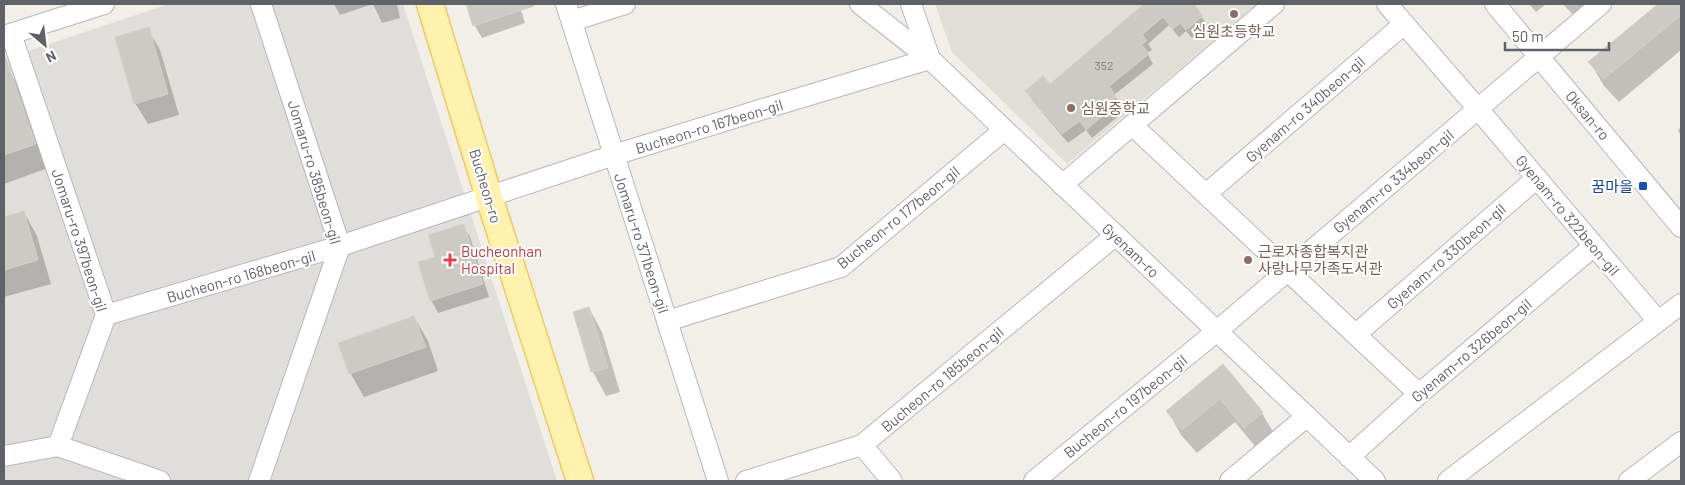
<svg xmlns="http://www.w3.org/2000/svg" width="1685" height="485" viewBox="0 0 1685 485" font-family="Barlow,'Noto Sans KR',sans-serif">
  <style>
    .industrial { fill: #e0deda }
    .education { fill: #e1ded6 }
    .shadow { fill: #0003 }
    .building { fill: #cccac5; stroke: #d6d1c6 }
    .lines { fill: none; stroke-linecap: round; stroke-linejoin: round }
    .minor-casing { stroke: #b5b8bc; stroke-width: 22 }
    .major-casing { stroke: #f2c960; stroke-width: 29 }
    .minor { stroke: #fff; stroke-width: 20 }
    .major { stroke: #fff2af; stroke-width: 26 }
    .education-dot { fill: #8d6e63; stroke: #fff; stroke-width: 2 }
    .transit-dot { fill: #1a4fb4; stroke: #fff; stroke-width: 2 }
    .health-dot { fill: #e0444e; stroke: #fff; stroke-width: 2 }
    .labels { text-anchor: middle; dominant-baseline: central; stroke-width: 4; stroke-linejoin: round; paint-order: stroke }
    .number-label { font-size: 12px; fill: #7a7d7f }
    .education-label { font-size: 15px; fill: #785e54; stroke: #fff; text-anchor: start }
    .street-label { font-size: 15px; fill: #5f6368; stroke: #fff }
    .transit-label { font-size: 15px; fill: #164399; stroke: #fff; text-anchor: end }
    .health-label { font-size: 15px; fill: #be3a42; stroke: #fff; text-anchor: start }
  </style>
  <rect width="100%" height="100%" fill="#f1efe8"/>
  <path class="industrial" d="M169,4H403L557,481H4V59Z"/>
  <path class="education" d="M935,4H1257L1067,164L952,52Z"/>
  <path class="shadow" d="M334,4H397L400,18L382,23L373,4L340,15Z
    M467,4H519L525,23L482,38L475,26Z
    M1146,4H1192L1208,26L1192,38L1186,31L1179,37L1169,25L1148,44L1152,50L1147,53L1153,64L1114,95L1121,106L1119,108L1122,113L1092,138L1086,130L1068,143L1032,100L1027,91L1050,85Z
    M1529,4H1546L1536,12Z
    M1563,4H1586L1573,15Z
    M1660,4H1681V50L1619,102L1604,86L1590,62Z
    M148,29L160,50L179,115L148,124L135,103Z
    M9,71L23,95L48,168L4,184V73Z
    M1681,127V136L1678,130Z
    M24,212L37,236L51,284L4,297V218Z
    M463,225L470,237L489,297L438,313L431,300L437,258Z
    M589,308L602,332L620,392L606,396L593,372L575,313Z
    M414,317L428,341L438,371L364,397L351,374L340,344Z
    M1222,366L1262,413L1276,437L1259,451L1235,422L1197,453L1181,435L1168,411Z"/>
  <path class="building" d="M466,4H534V6L473,26Z
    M1144,4H1194L1203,16L1186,30L1180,23L1173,29L1163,17L1142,35L1147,40L1142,45L1149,54L1109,86L1116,97L1114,99L1118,103L1086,130L1080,121L1062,134L1025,91L1043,76L1050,84Z
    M1658,4H1681V15L1604,79L1588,62Z
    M149,27L168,94L134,104L115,37Z
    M4,56H5L36,144L4,155Z
    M24,211L38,260L4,270V217Z
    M464,224L483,284L430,301L418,262L435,257L428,235Z
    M589,307L608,368L591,372L573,312Z
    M414,316L426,347L349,374L338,343Z
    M1223,364L1263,412L1244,428L1220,399L1182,430L1166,411Z"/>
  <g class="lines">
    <defs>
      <path id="minor" d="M566,4L718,481
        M860,4L930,59L1375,481
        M911,4L930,59
        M1387,4L1478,109L1658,321
        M1495,4L1681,227
        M572,21L625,4
        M11,34L106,315L58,446
        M4,36L104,4
        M1132,125L1419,394
        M1062,185L1274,4
        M1206,194L1404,24
        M106,315L340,246L614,155L773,106L930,59
        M667,321L841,267L1004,130
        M1356,334L1537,178
        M862,445L892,481
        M58,446L160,481
        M4,456L58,446
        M1349,457L1419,394L1594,246
        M259,481L340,246L261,4
        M746,481L862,445L1116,235
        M1034,481L1217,331L1601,4
        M1230,481L1307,416
        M1448,481L1681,304
        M1629,481L1681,442"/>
      <path id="major" d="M430,4L489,197L580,481"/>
    </defs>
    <use href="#minor" class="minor-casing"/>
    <use href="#major" class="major-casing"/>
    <use href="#minor" class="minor"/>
    <use href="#major" class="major"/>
  </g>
  <g class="education-dot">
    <circle cx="1234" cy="14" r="5"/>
    <circle cx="1071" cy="108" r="5"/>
    <circle cx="1248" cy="260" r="5"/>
  </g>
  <rect class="transit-dot" x="1638" y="181" width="10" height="10" rx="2.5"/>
  <path class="health-dot" d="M447.5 252.5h5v5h5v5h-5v5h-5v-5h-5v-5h5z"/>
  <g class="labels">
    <g class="number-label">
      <text x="1104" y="65">352</text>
    </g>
    <g class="education-label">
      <text x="1234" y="31" text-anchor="middle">심원초등학교</text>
      <text x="1081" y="108">심원중학교</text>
      <text x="1258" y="251">근로자종합복지관<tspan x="1258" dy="17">사랑나무가족도서관</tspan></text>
    </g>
    <g class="street-label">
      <text transform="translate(1305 109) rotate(-41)">Gyenam-ro 340beon-gil</text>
      <text transform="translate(1588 115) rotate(50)">Oksan-ro</text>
      <text transform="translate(709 126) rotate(-17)">Bucheon-ro 167beon-gil</text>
      <text transform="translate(315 172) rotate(73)">Jomaru-ro 385beon-gil</text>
      <text transform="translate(1393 181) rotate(-40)">Gyenam-ro 334beon-gil</text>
      <text transform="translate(486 186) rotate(73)">Bucheon-ro</text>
      <text transform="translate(1568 215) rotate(50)">Gyenam-ro 322beon-gil</text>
      <text transform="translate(898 217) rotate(-39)">Bucheon-ro 177beon-gil</text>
      <text transform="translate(80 240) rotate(72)">Jomaru-ro 397beon-gil</text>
      <text transform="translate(642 243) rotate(72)">Jomaru-ro 371beon-gil</text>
      <text transform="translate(1131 250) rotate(43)">Gyenam-ro</text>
      <text transform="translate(1446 256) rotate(-41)">Gyenam-ro 330beon-gil</text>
      <text transform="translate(241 276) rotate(-16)">Bucheon-ro 168beon-gil</text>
      <text transform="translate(1471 350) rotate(-40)">Gyenam-ro 326beon-gil</text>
      <text transform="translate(942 379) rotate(-40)">Bucheon-ro 185beon-gil</text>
      <text transform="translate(1125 406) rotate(-39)">Bucheon-ro 197beon-gil</text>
    </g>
    <g class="transit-label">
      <text x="1633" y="186">꿈마을</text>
    </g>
    <g class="health-label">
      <text x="461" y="251">Bucheonhan<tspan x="461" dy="17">Hospital</tspan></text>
    </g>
  </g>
  <rect width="1685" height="485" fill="none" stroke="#5f6368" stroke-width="10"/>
  <g transform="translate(45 45) rotate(152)" stroke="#ffffff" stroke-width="4" paint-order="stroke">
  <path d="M0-4L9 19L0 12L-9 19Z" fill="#5f6368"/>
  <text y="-8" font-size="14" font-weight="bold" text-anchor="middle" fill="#5f6368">N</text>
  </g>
  <path d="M1505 42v8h104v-8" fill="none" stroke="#5f6368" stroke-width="2.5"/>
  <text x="1512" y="42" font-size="15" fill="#5f6368" stroke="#ffffff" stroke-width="4" paint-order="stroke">50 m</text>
</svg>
